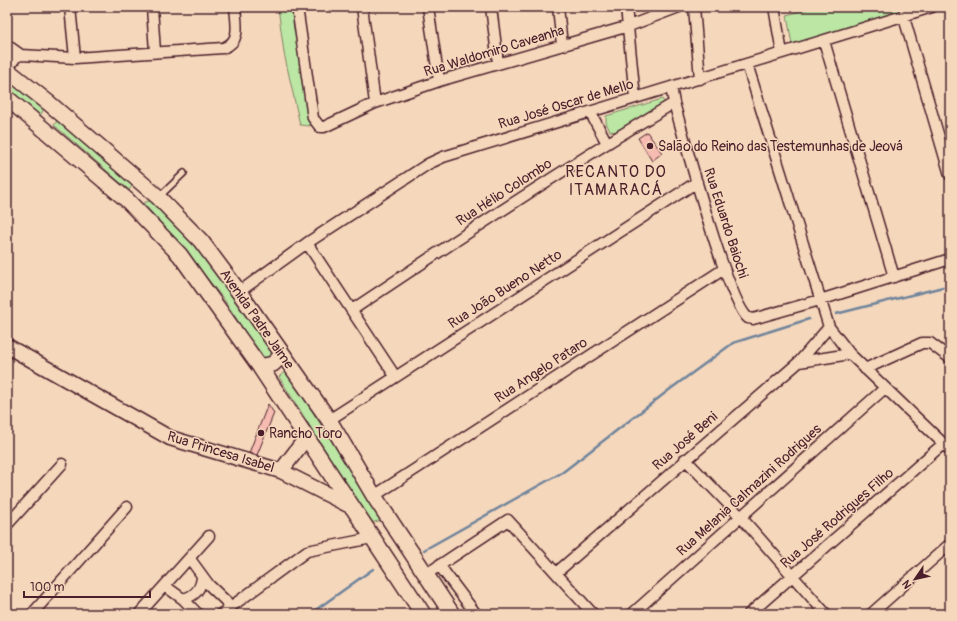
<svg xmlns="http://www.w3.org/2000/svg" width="957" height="621" viewBox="0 0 957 621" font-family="Pangolin,sans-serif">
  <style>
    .green { fill: #bbe6a3; stroke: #828267 }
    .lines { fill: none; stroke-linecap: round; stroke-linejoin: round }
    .stream { stroke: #6f849c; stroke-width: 2.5 }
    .building { fill: #f7bcb1; stroke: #4a1f2b }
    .lane-casing { stroke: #4a1f2b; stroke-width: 8 }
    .street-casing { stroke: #4a1f2b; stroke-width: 13 }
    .secondary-casing { stroke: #4a1f2b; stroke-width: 17 }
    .primary-casing { stroke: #4a1f2b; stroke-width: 18 }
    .lane { stroke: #f5d7bb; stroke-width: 5 }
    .street { stroke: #f5d7bb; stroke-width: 10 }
    .secondary { stroke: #f5d7bb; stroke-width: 14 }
    .primary { stroke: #f5d7bb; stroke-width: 15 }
    .poi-dot { fill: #4a1f2b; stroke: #f5d7bb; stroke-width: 1.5 }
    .labels { text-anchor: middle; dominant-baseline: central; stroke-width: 3; stroke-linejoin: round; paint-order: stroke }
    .street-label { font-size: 14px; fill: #4a1f2b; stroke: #f5d7bb }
    .poi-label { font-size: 14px; fill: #4a1f2b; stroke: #f5d7bb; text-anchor: start }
    .quarter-label { font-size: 16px; letter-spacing: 1px; fill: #4a1f2b; stroke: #f5d7bb }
  </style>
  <rect width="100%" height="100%" fill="#f5d7bb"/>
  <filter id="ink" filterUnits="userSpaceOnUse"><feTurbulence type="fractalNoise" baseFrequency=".025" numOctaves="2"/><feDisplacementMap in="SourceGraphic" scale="8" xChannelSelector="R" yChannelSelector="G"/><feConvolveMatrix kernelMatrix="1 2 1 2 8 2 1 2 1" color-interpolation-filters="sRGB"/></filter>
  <g filter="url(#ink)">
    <path class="green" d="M278,7H293L310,126L300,125L284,53Z
      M814,7H922L792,45L787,15Z
      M7,74L46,105L40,116L7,88Z
      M662,99L666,104L617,132L610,131L606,123V116Z
      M59,118L135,182L129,190L54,125Z
      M152,200L196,243L278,354L265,363L225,301L181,245L143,203Z
      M286,370L382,520L371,523L279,377Z"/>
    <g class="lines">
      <path class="stream" d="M836,314L943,287
        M424,550L563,472L669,390L733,343L809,319
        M310,614L373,569"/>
    </g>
    <path class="building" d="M647,132L662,153L652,161L638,138Z
      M268,404L274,413L257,455L249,453Z"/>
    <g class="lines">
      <defs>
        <path id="lane" d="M159,197L184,173"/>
        <path id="street" d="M70,7L75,58
          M152,7L155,52
          M297,7L313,118L320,127H324L375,103L439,81L629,26L679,7
          M362,7L375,103
          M428,7L439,81
          M491,7L498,63
          M558,7L562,45
          M626,7L635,98
          M694,7L700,79
          M774,7L782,53
          M903,14L950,175
          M824,41L894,277
          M7,45L21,55
          M747,64L829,327L850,354L950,450
          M7,69L16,57L21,55L75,58L223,48C242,42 236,23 235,7
          M671,87L674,103C684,137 728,303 748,318L753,319L820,300L950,259
          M590,112L607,143
          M307,243L395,376
          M239,292L307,243L428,164L443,157L932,7
          M352,310C458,239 564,168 674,103
          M799,362L850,354
          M865,369L922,343H930L950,358
          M329,420L697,182
          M685,459L740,516L826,614
          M374,496L724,269
          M7,525L62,464
          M190,559L209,585L231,606
          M439,565L476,614
          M556,573L799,362L829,327
          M425,575L508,520L593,614
          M165,586L183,599L198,614
          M183,599C195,596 201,589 202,577
          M32,614L127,507
          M139,614L209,536
          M221,614L307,551L372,538
          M632,614L885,388
          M749,614L943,444
          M871,614L950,544"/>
        <path id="secondary" d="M7,346L170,438L281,471L352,507
          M281,471L306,438"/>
        <path id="primary" d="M7,70L50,104L158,197L201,241L239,292L329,420L374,496L452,614
          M7,98L127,200L180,255L260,367L423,614
          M260,367L273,364L282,355"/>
      </defs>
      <use href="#lane" class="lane-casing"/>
      <use href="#street" class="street-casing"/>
      <use href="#secondary" class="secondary-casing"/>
      <use href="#primary" class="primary-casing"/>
      <use href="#lane" class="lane"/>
      <use href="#street" class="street"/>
      <use href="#secondary" class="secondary"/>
      <use href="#primary" class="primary"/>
    </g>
  </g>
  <g class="poi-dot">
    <circle cx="650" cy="146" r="4"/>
    <circle cx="261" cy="433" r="4"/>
  </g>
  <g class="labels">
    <g class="street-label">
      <text transform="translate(494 51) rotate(-17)">Rua Waldomiro Caveanha</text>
      <text transform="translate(566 104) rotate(-17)">Rua José Oscar de Mello</text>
      <text transform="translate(504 192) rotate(-33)">Rua Hélio Colombo</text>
      <text transform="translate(726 223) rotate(72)">Rua Eduardo Baiochi</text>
      <text transform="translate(505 289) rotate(-33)">Rua João Bueno Netto</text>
      <text transform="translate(257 319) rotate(55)">Avenida Padre Jaime</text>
      <text transform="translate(541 370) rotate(-33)">Rua Angelo Pataro</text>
      <text transform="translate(685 441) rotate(-41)">Rua José Beni</text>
      <text transform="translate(221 452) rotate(17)">Rua Princesa Isabel</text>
      <text transform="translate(749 490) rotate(-42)">Rua Melania Calmazini Rodrigues</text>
      <text transform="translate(837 518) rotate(-41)">Rua José Rodrigues Filho</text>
    </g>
    <g class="poi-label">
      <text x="658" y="146">Salão do Reino das Testemunhas de Jeová</text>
      <text x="269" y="433">Rancho Toro</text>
    </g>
    <g class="quarter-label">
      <text x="616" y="172">RECANTO DO<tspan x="616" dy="18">ITAMARACÁ</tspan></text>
    </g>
  </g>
  <rect width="957" height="621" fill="none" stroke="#f5d7bb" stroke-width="24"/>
  <rect x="12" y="12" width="933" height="597" fill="none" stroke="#4a1f2b" stroke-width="1.5" filter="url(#ink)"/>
  <g transform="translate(915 579) rotate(236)" stroke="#f5d7bb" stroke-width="3" paint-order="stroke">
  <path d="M0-3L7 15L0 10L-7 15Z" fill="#4a1f2b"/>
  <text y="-6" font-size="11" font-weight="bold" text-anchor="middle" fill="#4a1f2b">N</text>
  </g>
  <path d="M24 591v6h126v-6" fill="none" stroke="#4a1f2b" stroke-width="2"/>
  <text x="30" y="591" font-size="12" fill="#4a1f2b" stroke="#f5d7bb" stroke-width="3" paint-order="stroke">100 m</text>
</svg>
